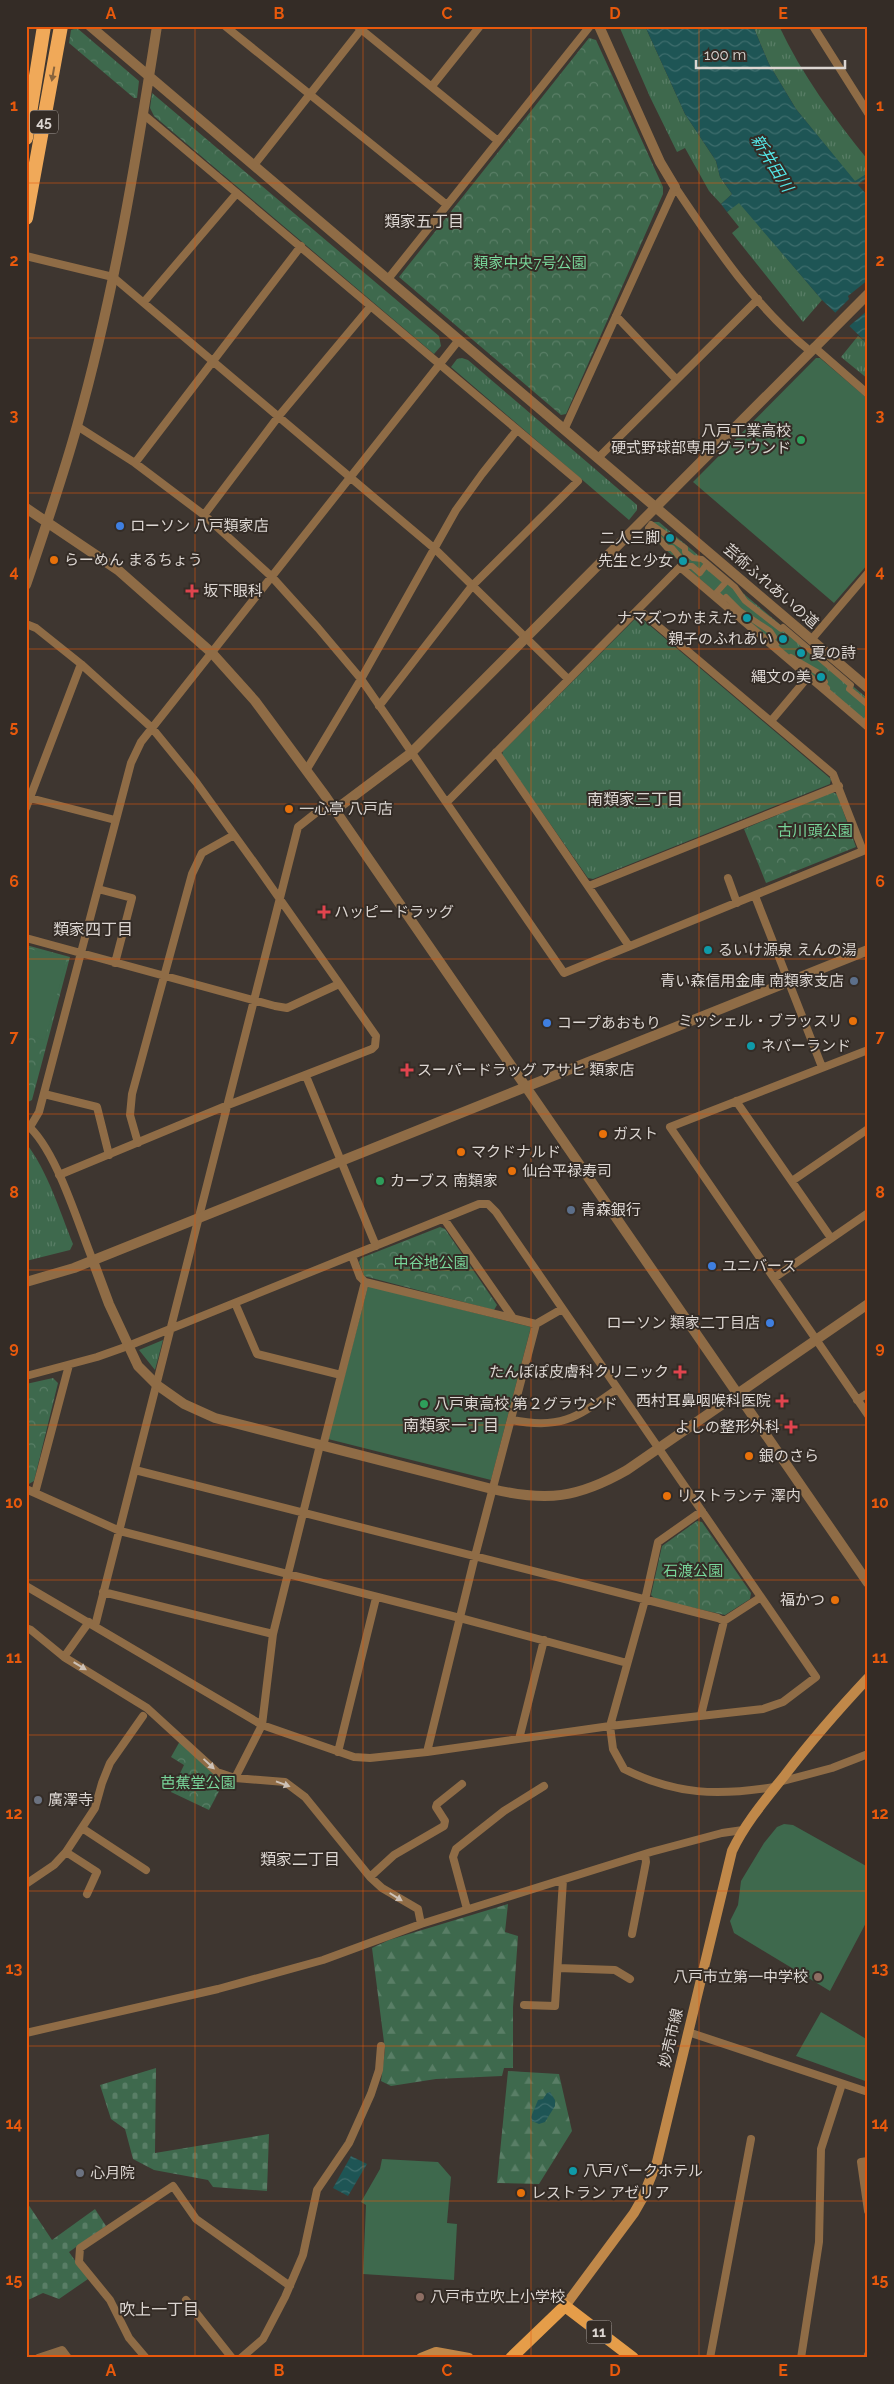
<svg xmlns="http://www.w3.org/2000/svg" width="894" height="2384" viewBox="0 0 894 2384" font-family="Raleway,'Noto Sans JP',sans-serif">
  <style>
    .grass { fill: url(#grass-tufts) }
    .forest { fill: url(#forest-firs) }
    .cemetery { fill: url(#cemetery-stones) }
    .park { fill: url(#park-crowns) }
    .garden { fill: #3e694d }
    .water { fill: url(#water-waves) }
    .pier { fill: #3e3630 }
    .lines { fill: none; stroke-linecap: round; stroke-linejoin: round }
    .pedestrian { stroke: #8f6c46; stroke-width: 6 }
    .minor { stroke: #8f6c46; stroke-width: 8 }
    .tertiary { stroke: #8f6c46; stroke-width: 10 }
    .secondary { stroke: #c08849; stroke-width: 10 }
    .primary { stroke: #e59d49; stroke-width: 12 }
    .trunk { stroke: #f0a959; stroke-width: 14 }
    .oneway { fill: #89643d }
    .oneway2 { fill: #cdc1b6 }
    .grid { fill: none; stroke: #e8590c; stroke-width: 1; stroke-opacity: 0.55 }
    .leisure-dot { fill: #2e9e5b; stroke: #342c26; stroke-width: 2 }
    .shop-dot { fill: #3f7fe0; stroke: #342c26; stroke-width: 2 }
    .culture-dot { fill: #0f9aa8; stroke: #342c26; stroke-width: 2 }
    .food-dot { fill: #e8710a; stroke: #342c26; stroke-width: 2 }
    .health-dot { fill: #e0444e; stroke: #342c26; stroke-width: 2 }
    .service-dot { fill: #5c6f8a; stroke: #342c26; stroke-width: 2 }
    .worship-dot { fill: #6b7280; stroke: #342c26; stroke-width: 2 }
    .education-dot { fill: #8d6e63; stroke: #342c26; stroke-width: 2 }
    .labels { text-anchor: middle; dominant-baseline: central; stroke-width: 4; stroke-linejoin: round; paint-order: stroke }
    .shield { fill: #342c26; stroke: #aaa39e; stroke-width: 1 }
    .shield-label { font-size: 14px; font-weight: bold; fill: #dcd6d2 }
    .park-label { font-size: 15px; fill: #78d69a; stroke: #342c26 }
    .poi-label { font-size: 15px; fill: #dcd6d2; stroke: #342c26; text-anchor: start }
    .street-label { font-size: 15px; fill: #dcd6d2; stroke: #342c26 }
    .water-label { font-size: 16px; font-style: italic; fill: #53e8e9; stroke: #342c26 }
    .neighbourhood-label { font-size: 16px; fill: #dcd6d2; stroke: #342c26 }
    .neatline { fill: none; stroke: #e8590c; stroke-width: 2 }
    .grid-label { font-size: 16px; text-anchor: middle; font-weight: bold; fill: #e8590c }
  </style>
  <defs>
    <pattern id="grass-tufts" width="24" height="20" patternUnits="userSpaceOnUse" patternTransform="scale(1.25)"><rect width="24" height="20" fill="#3e694d"/><path d="M3 7l-1-3M5 7V3M7 7l1-3M15 17l-1-3M17 17v-4M19 17l1-3" fill="none" stroke="#597e66"/></pattern>
    <pattern id="forest-firs" width="22" height="20" patternUnits="userSpaceOnUse" patternTransform="scale(1.25)"><rect width="22" height="20" fill="#3e694d"/><path d="M5 1l3.5 6h-7zM16 11l3.5 6h-7z" fill="#597e66"/></pattern>
    <pattern id="cemetery-stones" width="16" height="16" patternUnits="userSpaceOnUse" patternTransform="scale(1.25)"><rect width="16" height="16" fill="#3e694d"/><path d="M2 7V4a2 2 0 0 1 4 0v3zM10 15v-3a2 2 0 0 1 4 0v3z" fill="#597e66"/></pattern>
    <pattern id="park-crowns" width="20" height="18" patternUnits="userSpaceOnUse" patternTransform="scale(1.25)"><rect width="20" height="18" fill="#3e694d"/><path d="M2 6a3 3 0 1 1 6 0M12 15a3 3 0 1 1 6 0" fill="none" stroke="#597e66"/></pattern>
    <pattern id="water-waves" width="16" height="10" patternUnits="userSpaceOnUse" patternTransform="scale(1.25)"><rect width="16" height="10" fill="#1e5555"/><path d="M0 5q4-4 8 0t8 0" fill="none" stroke="#3e6d6d"/></pattern>
  </defs>
  <rect width="100%" height="100%" fill="#3e3630"/>
  <path class="grass" d="M619,26H645L685,114L716,161L720,177L732,194L721,204L709,191L685,148L677,152L650,97Z
    M753,26H779C802,75 834,118 868,160V173L855,182L796,109L769,64Z
    M739,202L822,300L803,322L732,233L739,227L727,212Z
    M858,336L868,344V379L841,357Z
    M462,358L468,360L637,505V510L629,520L451,367L457,359Z
    M653,522H659L868,699V723L644,531Z
    M637,617L641,618L831,779L830,784L593,879L588,878L502,755L503,751Z
    M26,1143C48,1172 59,1209 73,1244L70,1250L26,1261Z
    M163,1340L155,1370L139,1350Z"/>
  <path class="forest" d="M508,1904L505,1932L518,1936L513,2007V2068H504L502,2076L436,2079L391,2086L381,2081L385,2050L372,1948L389,1940Z
    M508,2071L559,2074L572,2131L539,2184L497,2183Z"/>
  <path class="cemetery" d="M156,2068L155,2153L269,2134L267,2191L213,2187L208,2180L154,2170L133,2159L125,2129L111,2119L100,2085Z
    M26,2201L52,2240L95,2209L106,2226L69,2252L88,2279L59,2299L43,2293L26,2301Z"/>
  <path class="park" d="M77,28L139,81L137,98H134L69,43L71,30Z
    M589,38L596,40L663,187V194L566,414L561,415L399,277Z
    M152,93L439,336L441,346L434,354L154,116L150,108Z
    M832,792L837,794L856,847L766,883L744,829Z
    M26,945L70,957L32,1100L26,1103Z
    M440,1227L445,1229L497,1305L494,1310L364,1276L359,1262L361,1258Z
    M53,1378L58,1383L34,1481L27,1485L26,1384Z
    M697,1521L702,1522L751,1593L750,1599L725,1615L655,1599L651,1595L662,1546Z
    M180,1741L226,1778L209,1810L171,1792L184,1765L171,1757Z"/>
  <path class="garden" d="M816,358H820L868,399V564L834,603L693,482Z
    M26,948L65,958L66,962L45,1039L42,1040L26,1033Z
    M368,1286L531,1327L491,1480L328,1439Z
    M784,1824L793,1825L868,1867V1919L830,1991L734,1933L730,1921L738,1905L741,1881L764,1843L777,1827Z
    M821,2012L868,2040V2082L796,2056Z
    M382,2159L438,2162L451,2177L447,2223L457,2224L454,2280L363,2274L366,2205L361,2202L380,2169Z"/>
  <path class="water" d="M645,26H753L769,64L796,109L855,181L868,173V177L858,185L868,196V344L822,300L739,203L727,212L721,204L732,194L720,177L716,161L685,114Z
    M550,2092L555,2100V2106L545,2122L539,2124L532,2121L531,2117L538,2100L543,2099L547,2093Z
    M351,2156L367,2164L348,2196L333,2188Z"/>
  <path class="pier" d="M868,280V310L847,328L833,315L849,299L848,296Z"/>
  <g class="lines">
    <path class="pedestrian" d="M776,644L771,640L774,637L770,631L740,611L726,597L724,600L716,593L726,582L706,565L700,573L692,566H687L672,548H667L658,537L655,538L648,528L651,524L685,548V552L693,558L702,559L735,587L745,601L781,629L783,627L851,685L849,689L868,705
      M791,657L817,672L825,682L823,684L827,688"/>
    <path class="minor" d="M225,26L447,205
      M357,26L498,141
      M813,26L868,113
      M432,86L480,26
      M143,114L578,481L472,586L379,706
      M254,165L363,27
      M26,256L113,277L435,549L568,679
      M388,279L590,26
      M144,302L237,193
      M616,316L676,379
      M814,347L868,394
      M77,426L135,463L204,515L272,577L318,628L361,679L564,973L868,849
      M564,430L675,187C714,245 755,307 810,351
      M598,458L758,299
      M135,463L301,246
      M204,515L278,417L370,307
      M639,610L833,774L863,851
      M26,624L36,628L81,664L152,728L196,782L258,868L376,1036L375,1046L372,1049L228,1105L59,1175
      M811,640L868,573
      M771,721L808,677
      M496,752L629,946
      M307,769L361,679L456,510L482,474L517,430
      M26,797L115,820
      M447,802L680,567L868,727
      M26,808L81,664
      M728,878L737,903
      M589,886L839,786
      M98,889L132,898L115,963
      M755,896L822,1067
      M26,938L275,1006L287,1008L339,984
      M868,1050L670,1127L868,1415
      M306,1076L376,1246
      M44,1094L97,1107L109,1155
      M736,1101L831,1238
      M26,1124C56,1148 78,1224 93,1261
      M30,1127L39,1112L131,763L141,742L458,341
      M138,1143L130,1115L132,1094L192,874L202,853L234,835
      M792,1181L868,1129
      M444,1219L513,1318
      M352,1256L360,1277L365,1282
      M774,1278L868,1213
      M235,1303L257,1354L341,1375
      M536,1324L562,1309
      M26,1376L97,1357L128,1346L479,1204H488L496,1212L816,1677L783,1702L763,1709L610,1726L427,1752L370,1758L354,1757L262,1725L26,1586
      M857,1400L868,1393
      M512,1420C562,1430 577,1417 617,1389
      M323,1446L365,1282L536,1324L475,1556L427,1752
      M135,1470L718,1618L724,1621
      M26,1489L120,1531L460,1618L627,1663
      M35,1493L69,1365
      M702,1511L658,1542L645,1600L610,1726L613,1749L624,1769C676,1795 718,1796 774,1787
      M103,1592L273,1634
      M95,1626L298,827L317,812L335,810
      M26,1628L31,1630L64,1657L147,1708L217,1772L235,1778L285,1782L305,1797L370,1877L382,1888L418,1909L421,1924
      M64,1657L89,1622
      M701,1715L724,1621L761,1597
      M519,1739L544,1640
      M338,1752L376,1598
      M235,1778L262,1725L273,1634L320,1445
      M779,1782L832,1768L868,1754
      M82,1828L146,1870
      M66,1852L97,1872L87,1894
      M370,1877L394,1855L444,1826L445,1821L436,1807L437,1804L462,1784
      M26,1884L54,1865L66,1852L95,1808L102,1783L110,1763L143,1716
      M467,1909L453,1857L456,1849L504,1811L544,1786
      M632,1934L646,1862L645,1854
      M558,1968L615,1970L630,1979
      M524,2005L555,2006L563,1880
      M688,2032L868,2092
      M26,2033L218,1989L323,1960L421,1924L651,1852L722,1833L743,1830
      M868,2161L861,2162L868,2211
      M186,2300L232,2358
      M38,2358L62,2350L68,2358
      M146,2358L129,2338L110,2300L79,2262L80,2248L173,2186L196,2219L290,2286
      M241,2358L263,2339L285,2297L303,2255L317,2190L349,2143L371,2094L379,2070L381,2046
      M710,2358L751,2139
      M801,2358L819,2242L821,2149L842,2084
      M868,2358V2355"/>
    <path class="tertiary" d="M90,26L868,688
      M599,26L660,162L675,187
      M26,508L118,570L212,653L255,701L326,797L868,1583
      M26,585C44,532 62,480 77,426C114,295 136,161 157,26
      M335,810L411,753L868,294
      M93,1261L109,1304L138,1366L157,1385L184,1404L215,1418L492,1489C547,1502 578,1498 627,1470L868,1304
      M26,1282L74,1268L868,950"/>
    <path class="secondary" d="M565,2306L634,2213L642,2199L657,2162L732,1851C746,1822 766,1799 785,1775C811,1741 839,1709 868,1678
      M421,2358L436,2352L469,2358"/>
    <path class="primary" d="M511,2358L565,2306L633,2358"/>
    <path class="trunk" d="M26,138L44,26
      M26,218L61,26"/>
  </g>
  <defs><path id="oneway-solid" d="M-6-.8H1V-3.2L6.5 0L1 3.2V.8H-6Z" transform="scale(1.25)"/></defs>
  <use class="oneway" href="#oneway-solid" transform="translate(53 74) rotate(100)"/>
  <g class="oneway2">
    <use href="#oneway-solid" transform="translate(80 1666) rotate(31)"/>
    <use href="#oneway-solid" transform="translate(209 1764) rotate(43)"/>
    <use href="#oneway-solid" transform="translate(283 1784) rotate(20)"/>
    <use href="#oneway-solid" transform="translate(396 1897) rotate(32)"/>
  </g>
  <path class="grid" d="M195,26V2358M363,26V2358M531,26V2358M699,26V2358M26,183H868M26,338H868M26,493H868M26,649H868M26,804H868M26,959H868M26,1114H868M26,1270H868M26,1425H868M26,1580H868M26,1735H868M26,1891H868M26,2046H868M26,2201H868"/>
  <g class="leisure-dot">
    <circle cx="801" cy="440" r="5"/>
    <circle cx="380" cy="1181" r="5"/>
    <circle cx="424" cy="1404" r="5"/>
  </g>
  <g class="shop-dot">
    <circle cx="120" cy="526" r="5"/>
    <circle cx="547" cy="1023" r="5"/>
    <circle cx="712" cy="1266" r="5"/>
    <circle cx="770" cy="1323" r="5"/>
  </g>
  <g class="culture-dot">
    <circle cx="670" cy="538" r="5"/>
    <circle cx="683" cy="561" r="5"/>
    <circle cx="747" cy="618" r="5"/>
    <circle cx="783" cy="639" r="5"/>
    <circle cx="801" cy="653" r="5"/>
    <circle cx="821" cy="677" r="5"/>
    <circle cx="708" cy="950" r="5"/>
    <circle cx="751" cy="1046" r="5"/>
    <circle cx="573" cy="2171" r="5"/>
  </g>
  <g class="food-dot">
    <circle cx="54" cy="560" r="5"/>
    <circle cx="289" cy="809" r="5"/>
    <circle cx="853" cy="1021" r="5"/>
    <circle cx="603" cy="1134" r="5"/>
    <circle cx="461" cy="1152" r="5"/>
    <circle cx="512" cy="1171" r="5"/>
    <circle cx="749" cy="1456" r="5"/>
    <circle cx="667" cy="1496" r="5"/>
    <circle cx="835" cy="1600" r="5"/>
    <circle cx="521" cy="2193" r="5"/>
  </g>
  <g class="health-dot">
    <path d="M189.5 583.5h5v5h5v5h-5v5h-5v-5h-5v-5h5z"/>
    <path d="M321.5 904.5h5v5h5v5h-5v5h-5v-5h-5v-5h5z"/>
    <path d="M404.5 1062.5h5v5h5v5h-5v5h-5v-5h-5v-5h5z"/>
    <path d="M677.5 1364.5h5v5h5v5h-5v5h-5v-5h-5v-5h5z"/>
    <path d="M779.5 1393.5h5v5h5v5h-5v5h-5v-5h-5v-5h5z"/>
    <path d="M788.5 1419.5h5v5h5v5h-5v5h-5v-5h-5v-5h5z"/>
  </g>
  <g class="service-dot">
    <circle cx="854" cy="981" r="5"/>
    <circle cx="571" cy="1210" r="5"/>
  </g>
  <g class="worship-dot">
    <circle cx="38" cy="1800" r="5"/>
    <circle cx="80" cy="2173" r="5"/>
  </g>
  <g class="education-dot">
    <circle cx="818" cy="1977" r="5"/>
    <circle cx="420" cy="2297" r="5"/>
  </g>
  <g class="labels">
    <g class="shield">
      <rect x="30" y="110.5" width="28" height="23" rx="4"/>
      <rect x="586.5" y="2320.5" width="25" height="23" rx="4"/>
    </g>
    <g class="shield-label">
      <text x="44" y="122">45</text>
      <text x="599" y="2332">11</text>
    </g>
    <g class="park-label">
      <text x="530" y="263">類家中央7号公園</text>
      <text x="815" y="831">古川頭公園</text>
      <text x="431" y="1263">中谷地公園</text>
      <text x="693" y="1571">石渡公園</text>
      <text x="198" y="1783">芭蕉堂公園</text>
    </g>
    <g class="poi-label">
      <text x="791" y="431" text-anchor="end">八戸工業高校<tspan x="791" dy="17">硬式野球部専用グラウンド</tspan></text>
      <text x="130" y="526">ローソン 八戸類家店</text>
      <text x="660" y="538" text-anchor="end">二人三脚</text>
      <text x="64" y="560">らーめん まるちょう</text>
      <text x="673" y="561" text-anchor="end">先生と少女</text>
      <text x="203" y="591">坂下眼科</text>
      <text x="737" y="618" text-anchor="end">ナマズつかまえた</text>
      <text x="773" y="639" text-anchor="end">親子のふれあい</text>
      <text x="811" y="653">夏の詩</text>
      <text x="811" y="677" text-anchor="end">縄文の美</text>
      <text x="299" y="809">一心亭 八戸店</text>
      <text x="334" y="912">ハッピードラッグ</text>
      <text x="718" y="950">るいけ源泉 えんの湯</text>
      <text x="844" y="981" text-anchor="end">青い森信用金庫 南類家支店</text>
      <text x="843" y="1021" text-anchor="end">ミッシェル・ブラッスリ</text>
      <text x="557" y="1023">コープあおもり</text>
      <text x="761" y="1046">ネバーランド</text>
      <text x="417" y="1070">スーパードラッグ アサヒ 類家店</text>
      <text x="613" y="1134">ガスト</text>
      <text x="471" y="1152">マクドナルド</text>
      <text x="522" y="1171">仙台平禄寿司</text>
      <text x="390" y="1181">カーブス 南類家</text>
      <text x="581" y="1210">青森銀行</text>
      <text x="722" y="1266">ユニバース</text>
      <text x="760" y="1323" text-anchor="end">ローソン 類家二丁目店</text>
      <text x="669" y="1372" text-anchor="end">たんぽぽ皮膚科クリニック</text>
      <text x="771" y="1401" text-anchor="end">西村耳鼻咽喉科医院</text>
      <text x="434" y="1404">八戸東高校 第２グラウンド</text>
      <text x="780" y="1427" text-anchor="end">よしの整形外科</text>
      <text x="759" y="1456">銀のさら</text>
      <text x="677" y="1496">リストランテ 澤内</text>
      <text x="825" y="1600" text-anchor="end">福かつ</text>
      <text x="48" y="1800">廣澤寺</text>
      <text x="808" y="1977" text-anchor="end">八戸市立第一中学校</text>
      <text x="583" y="2171">八戸パークホテル</text>
      <text x="90" y="2173">心月院</text>
      <text x="531" y="2193">レストラン アゼリア</text>
      <text x="430" y="2297">八戸市立吹上小学校</text>
    </g>
    <g class="street-label">
      <text transform="translate(771 586) rotate(41)">芸術ふれあいの道</text>
      <text transform="translate(671 2038) rotate(-77)">妙売市線</text>
    </g>
    <g class="water-label">
      <text transform="translate(772 163) rotate(58)">新井田川</text>
    </g>
    <g class="neighbourhood-label">
      <text x="424" y="221">類家五丁目</text>
      <text x="635" y="799">南類家三丁目</text>
      <text x="93" y="929">類家四丁目</text>
      <text x="451" y="1425">南類家一丁目</text>
      <text x="300" y="1859">類家二丁目</text>
      <text x="159" y="2309">吹上一丁目</text>
    </g>
  </g>
  <rect width="894" height="2384" fill="none" stroke="#342c26" stroke-width="55"/>
  <path d="M696 60v8h149v-8" fill="none" stroke="#dcd6d2" stroke-width="2.5"/>
  <text x="704" y="60" font-size="15" fill="#dcd6d2" stroke="#342c26" stroke-width="4" paint-order="stroke">100 m</text>
  <rect x="28" y="28" width="838" height="2328" class="neatline"/>
  <g class="grid-label">
    <text x="111" y="19">A</text>
    <text x="279" y="19">B</text>
    <text x="447" y="19">C</text>
    <text x="615" y="19">D</text>
    <text x="783" y="19">E</text>
    <text x="14" y="111">1</text>
    <text x="880" y="111">1</text>
    <text x="14" y="266">2</text>
    <text x="880" y="266">2</text>
    <text x="14" y="421">3</text>
    <text x="880" y="421">3</text>
    <text x="14" y="577">4</text>
    <text x="880" y="577">4</text>
    <text x="14" y="732">5</text>
    <text x="880" y="732">5</text>
    <text x="14" y="887">6</text>
    <text x="880" y="887">6</text>
    <text x="14" y="1042">7</text>
    <text x="880" y="1042">7</text>
    <text x="14" y="1198">8</text>
    <text x="880" y="1198">8</text>
    <text x="14" y="1353">9</text>
    <text x="880" y="1353">9</text>
    <text x="14" y="1508">10</text>
    <text x="880" y="1508">10</text>
    <text x="14" y="1663">11</text>
    <text x="880" y="1663">11</text>
    <text x="14" y="1819">12</text>
    <text x="880" y="1819">12</text>
    <text x="14" y="1974">13</text>
    <text x="880" y="1974">13</text>
    <text x="14" y="2129">14</text>
    <text x="880" y="2129">14</text>
    <text x="14" y="2285">15</text>
    <text x="880" y="2285">15</text>
    <text x="111" y="2376">A</text>
    <text x="279" y="2376">B</text>
    <text x="447" y="2376">C</text>
    <text x="615" y="2376">D</text>
    <text x="783" y="2376">E</text>
  </g>
</svg>
